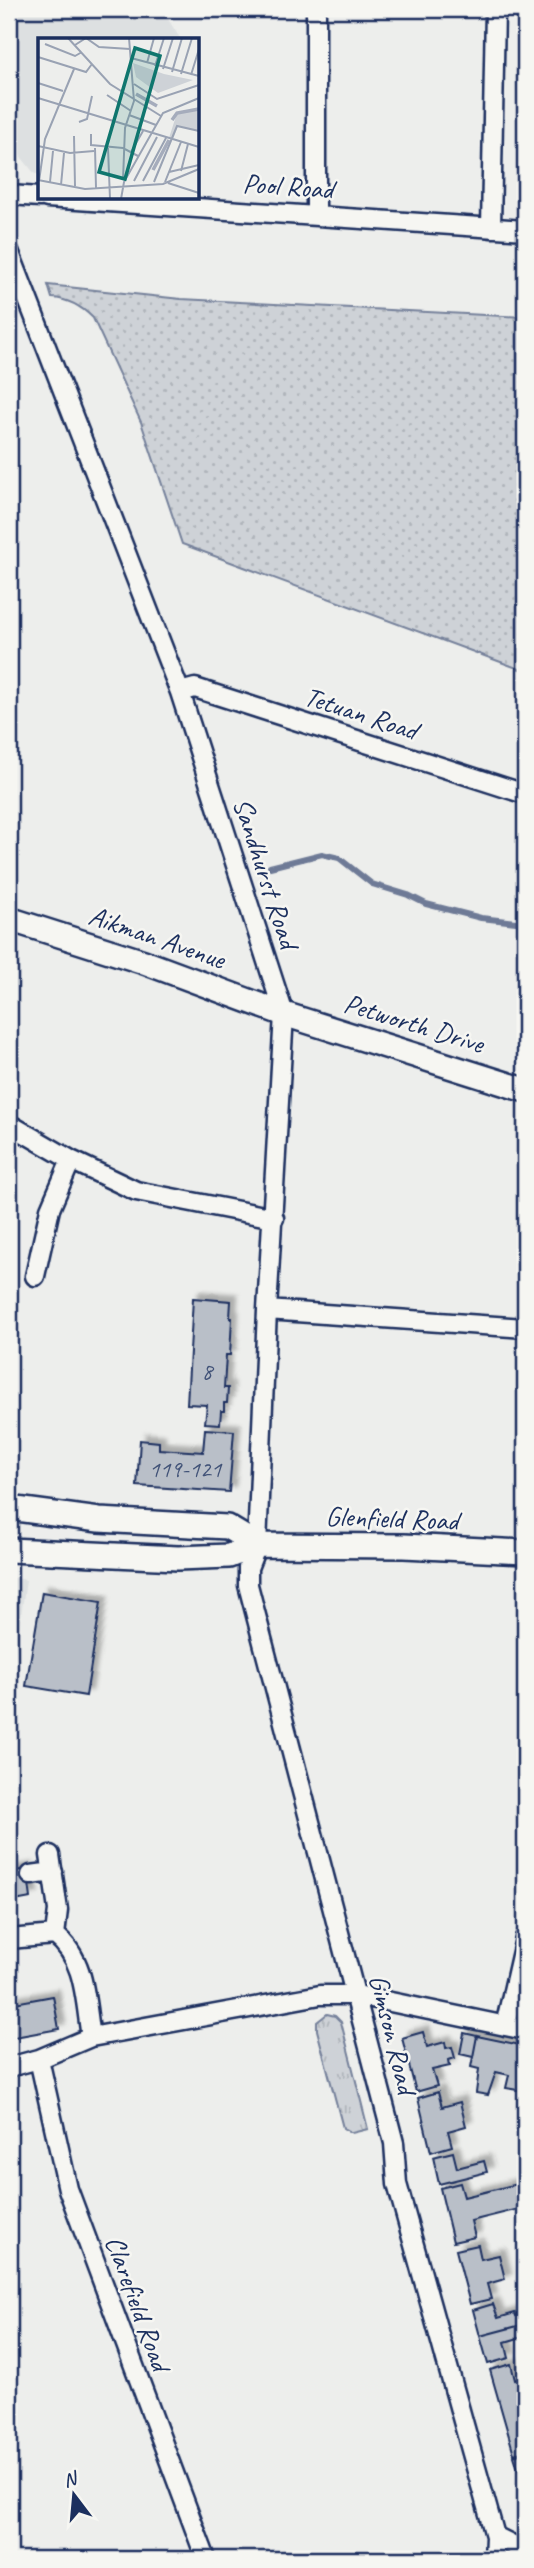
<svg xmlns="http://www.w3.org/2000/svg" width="534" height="2568" viewBox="0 0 534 2568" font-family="Caveat,sans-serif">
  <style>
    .built { fill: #dde0e1 }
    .grass { fill: url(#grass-tufts); stroke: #74809a; stroke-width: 2 }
    .garden { fill: url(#garden-dots); stroke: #74809a; stroke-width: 2 }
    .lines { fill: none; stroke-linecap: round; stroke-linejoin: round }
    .stream { stroke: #6e7a96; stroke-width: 6 }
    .building { fill: #b9bfc8; stroke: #1b2f5e; stroke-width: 2; filter: url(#shadow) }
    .minor-casing { stroke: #1b2f5e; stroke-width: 23 }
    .tertiary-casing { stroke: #1b2f5e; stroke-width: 28 }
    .minor { stroke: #f6f6f2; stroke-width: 18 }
    .tertiary { stroke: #f6f6f2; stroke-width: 23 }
    .labels { text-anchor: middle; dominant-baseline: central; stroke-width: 5; stroke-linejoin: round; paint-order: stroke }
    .number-label { font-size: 24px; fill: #425378 }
    .street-label { font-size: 28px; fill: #1b2f5e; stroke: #f6f6f2 }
    .inset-river { fill: none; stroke: #a5acbc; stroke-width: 3.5 }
    .inset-road { fill: none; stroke: #99a2b3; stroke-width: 2 }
    .view { fill: #0f766e; fill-opacity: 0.15; stroke: #0f766e; stroke-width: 3.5 }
    .inset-edge { fill: none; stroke: #1b2f5e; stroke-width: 3.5 }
  </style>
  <defs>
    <pattern id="grass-tufts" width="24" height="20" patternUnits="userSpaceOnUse" patternTransform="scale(1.75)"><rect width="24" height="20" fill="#ced2d7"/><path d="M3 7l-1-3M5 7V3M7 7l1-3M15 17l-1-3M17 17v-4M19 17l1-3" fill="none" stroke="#b0b5bb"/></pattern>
    <pattern id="garden-dots" width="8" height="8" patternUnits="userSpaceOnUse" patternTransform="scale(1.75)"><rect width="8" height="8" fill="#ced2d7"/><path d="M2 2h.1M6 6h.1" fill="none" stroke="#b0b5bb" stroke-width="1.8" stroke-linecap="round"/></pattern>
    <filter id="shadow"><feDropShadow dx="6" dy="-6" stdDeviation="2" flood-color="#0004"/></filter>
  </defs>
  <rect width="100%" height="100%" fill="#edeeec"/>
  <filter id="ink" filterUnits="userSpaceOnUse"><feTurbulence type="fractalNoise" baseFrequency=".0143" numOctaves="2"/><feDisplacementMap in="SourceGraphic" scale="14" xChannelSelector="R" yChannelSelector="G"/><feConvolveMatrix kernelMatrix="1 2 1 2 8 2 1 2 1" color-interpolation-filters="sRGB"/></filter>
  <g filter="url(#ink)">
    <path class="built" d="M9,9H166V16L181,40H40V174H35L9,142Z
      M9,1577L26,1580L9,1702Z"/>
    <path class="grass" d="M327,2014L335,2016L341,2022L368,2129L352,2133L343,2128L317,2030V2022Z"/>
    <path class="garden" d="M48,285L181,299L525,317V671L182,544L141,422L93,318C81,306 69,299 52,298Z"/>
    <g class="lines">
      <path class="stream" d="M270,867L322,854L339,858L372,884L408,895L426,904L481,918L525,923"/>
    </g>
    <path class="building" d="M522,64H525V83L522,82Z
      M522,82L525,83V101H521Z
      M521,101H525V120H521Z
      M521,120H525V138H520Z
      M193,1298L231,1301L230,1318H232L230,1355H226L224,1388H228L227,1403H224V1411H221L220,1424L205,1423L207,1405L187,1404Z
      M205,1429L234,1431L229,1492L137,1486L140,1440L159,1442V1449L203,1452Z
      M42,1592L101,1602L86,1696L26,1686Z
      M27,1869L31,1898L9,1902V1872Z
      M53,1996L59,2029L9,2038V2004Z
      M423,2032L427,2047L445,2042L446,2048L452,2047L455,2058L449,2060L450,2066L432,2070L437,2086L416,2092L402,2038Z
      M464,2033L477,2036L473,2057L460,2054Z
      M477,2036L525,2046V2081L523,2091L506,2088L509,2075L496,2072L488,2095L476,2093L479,2069L471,2067Z
      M438,2092L442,2107L460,2102L466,2126L448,2131L452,2146L431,2152L418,2098Z
      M453,2152L457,2168L484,2161L487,2172L439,2184L433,2157Z
      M460,2183L464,2197L517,2184L523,2208L471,2221L475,2237L453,2242L440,2188Z
      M478,2245L481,2259L499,2255L505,2279L487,2284L491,2299L470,2304L456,2250Z
      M493,2304L498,2318L515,2313L516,2316L522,2314L525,2324L480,2336L473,2310Z
      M525,2324V2331L521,2332L522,2337L505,2342L509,2358L488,2364L480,2336Z
      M511,2364L515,2380L525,2377V2451L514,2454L490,2370Z
      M525,2452V2489L514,2456Z"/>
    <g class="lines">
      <defs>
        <path id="minor" d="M9,195L40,197
          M47,198L525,230
          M316,214V9
          M491,228L495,9
          M9,251L180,692L284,1014L267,1310L257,1545L248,1568V1585L394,2143L397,2184L495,2536L494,2559
          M180,692L195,688L525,794
          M9,1124L71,1160L136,1191L274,1218
          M35,1276L50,1209L71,1160
          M267,1310L525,1328
          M50,1855L58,1910L55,1935
          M31,1875L53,1872
          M9,1939L55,1935C86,1959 85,2001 91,2037
          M505,2026L525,1938
          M39,2059L68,2189L206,2559
          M9,2067L39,2059L91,2037L320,1995H357L525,2030
          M495,2536L525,2551"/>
        <path id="tertiary" d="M9,919L144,962L284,1014L525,1090
          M9,1508L99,1520L227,1527L257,1545
          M9,1550L178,1558L229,1556L257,1545L404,1546L525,1552"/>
      </defs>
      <use href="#minor" class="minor-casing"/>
      <use href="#tertiary" class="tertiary-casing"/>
      <use href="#minor" class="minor"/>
      <use href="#tertiary" class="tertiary"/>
    </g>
  </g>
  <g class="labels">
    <g class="number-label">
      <text x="207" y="1371">8</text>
      <text x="185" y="1469">119-121</text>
    </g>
    <g class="street-label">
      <text transform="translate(288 186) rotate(4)">Pool Road</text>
      <text transform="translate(361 713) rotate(18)">Tetuan Road</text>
      <text transform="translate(266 873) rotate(72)">Sandhurst Road</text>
      <text transform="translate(157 937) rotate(19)">Aikman Avenue</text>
      <text transform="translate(414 1023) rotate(17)">Petworth Drive</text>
      <text transform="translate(392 1518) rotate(2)">Glenfield Road</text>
      <text transform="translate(393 2034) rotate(76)">Gimson Road</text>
      <text transform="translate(138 2303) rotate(70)">Clarefield Road</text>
    </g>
  </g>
  <g transform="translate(38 38)">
    <rect width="161" height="161" fill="#edeeec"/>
    <path d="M161,71V93L140,88L135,101L131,100L139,75Z" fill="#ced2d7"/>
    <path d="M95,25L126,36L155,42L120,55L98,39Z" fill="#ced2d7"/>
    <path class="inset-river" d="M98,56L119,68M134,82L139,75L161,71M115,132L131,102"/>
    <path class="inset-road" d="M30,0L72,46L123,78M7,6L37,18L44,14M37,7L48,0L61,9L92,11M0,19L48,34L54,26M93,20L161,38M109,25L116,0M117,28L126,0M125,31L135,0M134,34L144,0M143,36L154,0M153,37L161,11M0,45L25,53M96,46L119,61L161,47M69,57L93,73M0,60L161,109M91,77L118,87M41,84L49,81L54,58M53,96V107L85,110L100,118M36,98L37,148M0,108L32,115L56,113M57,110L58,150M70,110L72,161M93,114L105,93M143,133L150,106M131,134L161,127M0,142L47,151L125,146L161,131M85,142L87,90L96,63L91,0M1,143L7,101L36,31M96,143L119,99M105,143L128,100M12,144L15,113M116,144L139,88L161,93M127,144L143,104M130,145L161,155M23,147L26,115M83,161L86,144L125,75L161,60"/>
    <path class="view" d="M97,10L122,18L87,141L61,134Z"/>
    <rect width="161" height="161" class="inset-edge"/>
  </g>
  <rect width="534" height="2568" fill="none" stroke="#f6f6f2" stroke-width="35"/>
  <rect x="18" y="18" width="499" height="2533" fill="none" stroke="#1b2f5e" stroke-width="2.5" filter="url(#ink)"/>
  <g transform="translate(74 2495) rotate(344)" stroke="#f6f6f2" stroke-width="5" paint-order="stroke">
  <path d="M0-5L12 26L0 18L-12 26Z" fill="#1b2f5e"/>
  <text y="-10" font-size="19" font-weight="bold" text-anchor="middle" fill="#1b2f5e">N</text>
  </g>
</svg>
